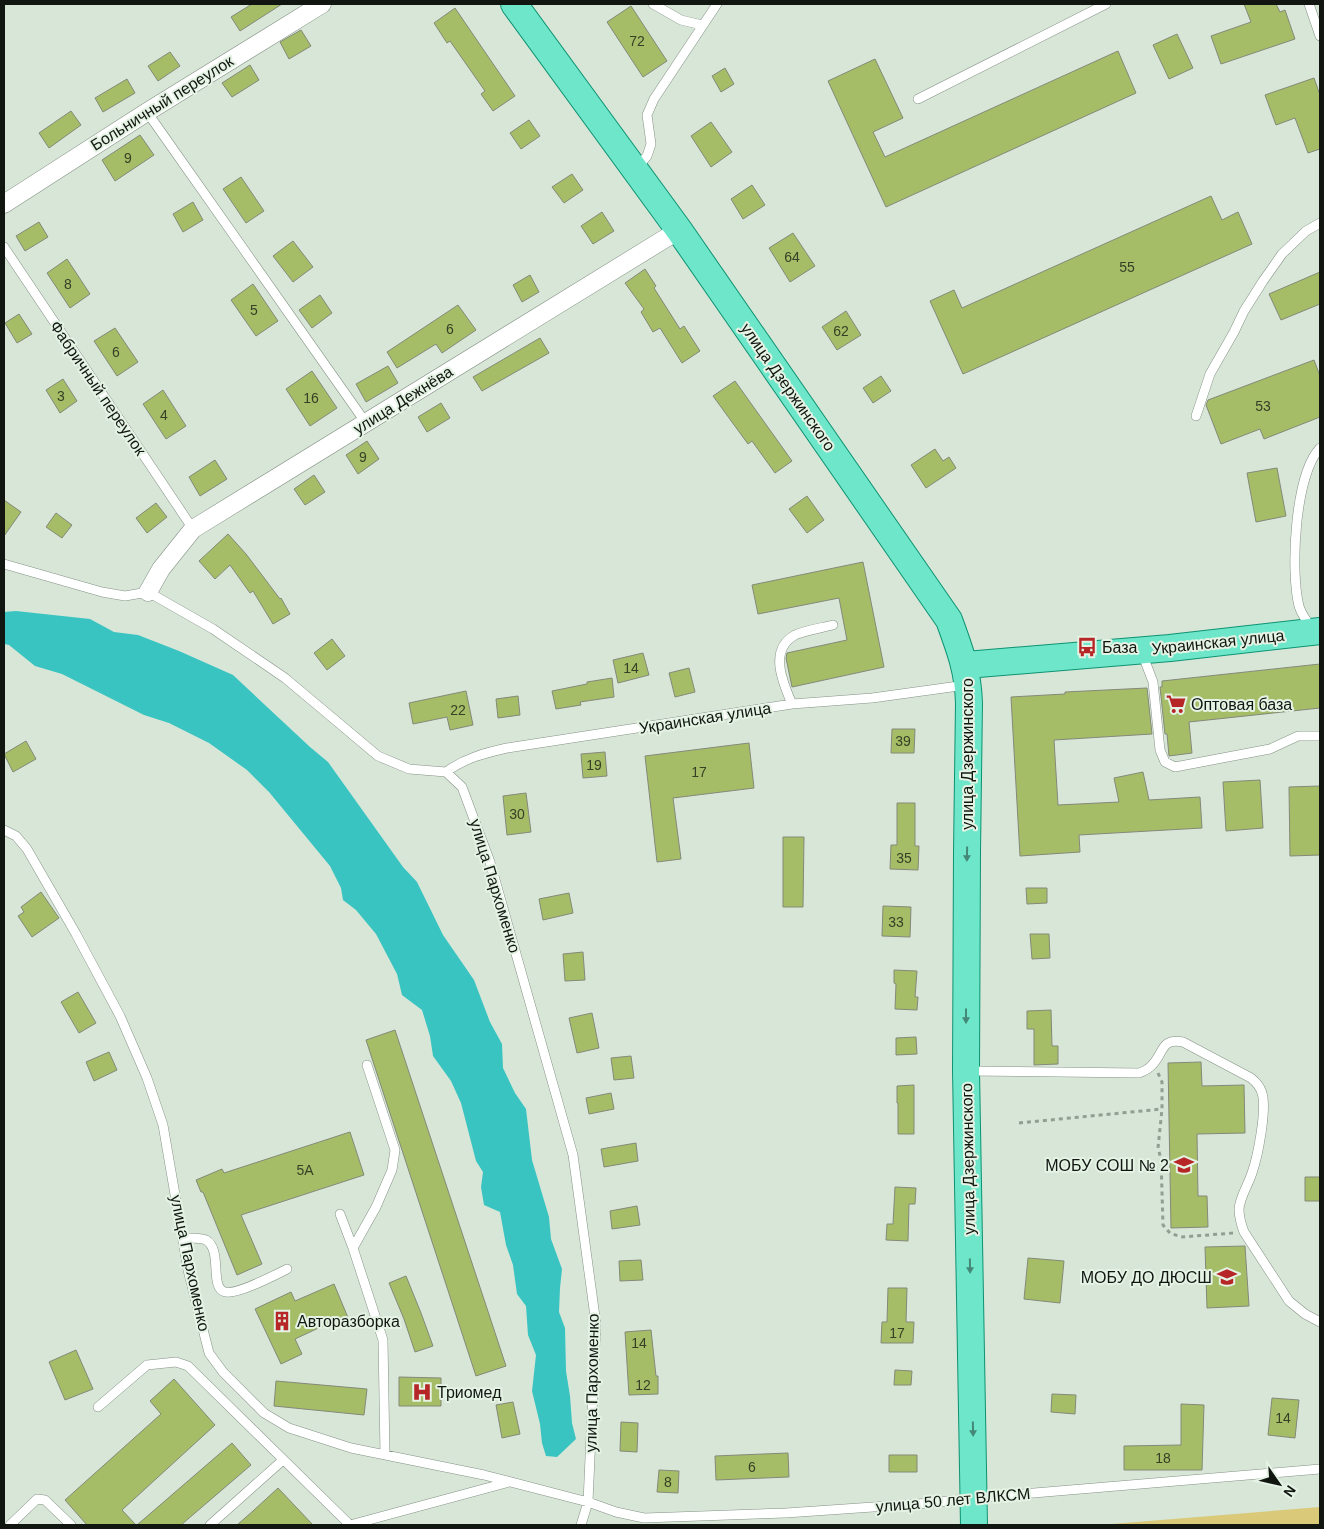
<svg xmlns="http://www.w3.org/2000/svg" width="1324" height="1529" viewBox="0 0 1324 1529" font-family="Arial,sans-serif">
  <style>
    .green { fill: #dac979 }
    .water { fill: #39c4c2 }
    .building { fill: #a6bd67; stroke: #848979 }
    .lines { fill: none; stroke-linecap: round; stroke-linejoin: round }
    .service-casing { stroke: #849285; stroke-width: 10 }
    .minor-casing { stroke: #849285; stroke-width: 19 }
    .primary-casing { stroke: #0e9372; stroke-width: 28 }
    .path { stroke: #929e92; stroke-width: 3; stroke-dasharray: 4 4; stroke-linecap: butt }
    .service { stroke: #fff; stroke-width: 9 }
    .minor { stroke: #fff; stroke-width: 18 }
    .primary { stroke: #6de6ca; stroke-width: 26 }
    .oneway { fill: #487 }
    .labels { text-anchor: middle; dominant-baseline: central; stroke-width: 4; stroke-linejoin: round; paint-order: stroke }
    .number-label { font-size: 14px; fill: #364026 }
    .street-label { font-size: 16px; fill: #111611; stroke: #e4f3e4 }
    .poi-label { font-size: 16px; fill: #111611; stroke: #e4f3e4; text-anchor: start }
  </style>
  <rect width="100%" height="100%" fill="#d7e6d7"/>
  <path class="green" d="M1320,1507V1525H1099Z"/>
  <path class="water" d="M16,611L90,619L114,632L138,635L179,651L233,675L310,747L328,762L403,867L417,882L443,935L474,980L490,1022L502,1044L503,1068L515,1093L526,1109L532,1160L549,1217L551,1239L562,1269L560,1288L559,1312L565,1328L566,1371L570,1396L572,1423L576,1439L557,1457L546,1456L542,1443L540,1424L532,1391L536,1355L528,1335L526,1306L517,1294L513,1265L506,1245L500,1212L484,1205L481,1187L483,1172L476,1161L461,1103L451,1081L433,1056L430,1036L422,1010L402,995L397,974L376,934L356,910L343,900L341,888L330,866L269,792L247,770L209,743L169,723L144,715L62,674L35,666L9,645L4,644V612Z"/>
  <path class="building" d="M252,4H282L240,31L231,17Z
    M1244,4H1276L1280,12L1285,10L1295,39L1221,64L1211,36L1251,22Z
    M631,6L667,61L643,77L607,22Z
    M455,8L515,96L493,111L481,94L485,91L450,41L447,43L434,23Z
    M301,30L311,46L289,59L280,42Z
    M1177,34L1193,68L1169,79L1153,45Z
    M1118,51L1136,93L886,207L828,81L875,59L903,118L873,132L885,157Z
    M170,52L180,66L158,81L148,66Z
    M250,65L259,80L232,97L222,83Z
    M725,68L734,84L721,92L712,76Z
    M1314,78L1320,95V149L1308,153L1295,118L1276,125L1265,95Z
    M127,79L135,93L103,112L95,98Z
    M71,111L81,125L49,148L39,133Z
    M529,120L540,136L521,149L510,133Z
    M711,122L732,152L711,167L691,136Z
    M140,135L154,155L115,181L102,160Z
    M572,174L583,190L564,203L552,187Z
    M241,177L264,211L246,223L223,189Z
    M752,185L765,205L743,219L731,199Z
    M1211,196L1222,220L1238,212L1252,244L963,374L930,301L954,290L962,308Z
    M193,202L203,220L183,232L173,214Z
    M602,212L614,231L593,244L581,226Z
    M39,222L48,237L25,251L16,236Z
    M793,233L815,266L790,282L769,248Z
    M293,241L313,267L293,282L273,256Z
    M67,259L90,294L70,308L47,273Z
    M645,269L656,286L654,288L680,329L684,326L700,351L682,363L660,328L653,332L641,312L644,309L625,283Z
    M1320,272V304L1281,320L1269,294Z
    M530,275L539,292L522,302L513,285Z
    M253,284L278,321L256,336L231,300Z
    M320,295L332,313L312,328L299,310Z
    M458,305L476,330L442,353L436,344L397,368L387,352Z
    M846,311L861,335L837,350L822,327Z
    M19,314L32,334L17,343L5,323Z
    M115,328L138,362L117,376L94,341Z
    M540,338L549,353L482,391L473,377Z
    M1314,360L1320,376V417L1264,439L1260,429L1221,444L1206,405L1208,400Z
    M388,366L398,383L366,402L356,384Z
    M312,371L337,408L310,426L286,389Z
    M881,376L891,391L873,403L863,388Z
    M63,379L77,401L60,413L46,390Z
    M735,381L792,461L775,473L752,441L748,444L713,396Z
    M163,390L186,426L166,439L143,404Z
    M441,403L450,418L427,432L418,417Z
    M367,441L379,459L358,474L346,455Z
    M935,449L943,461L949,457L956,468L926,488L911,465Z
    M215,460L227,479L200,496L189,477Z
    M1277,468L1286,516L1256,522L1247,473Z
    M314,475L325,492L305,505L294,489Z
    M807,496L824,520L807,533L789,509Z
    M4,500L21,512L4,536Z
    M156,503L167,517L147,533L136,518Z
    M56,513L72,525L62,538L46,527Z
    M228,534L246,554L280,599L281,598L290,614L273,624L253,591L250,593L230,565L215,579L199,561Z
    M863,562L884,667L792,687L786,658L787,653L847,640L839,598L758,614L752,585Z
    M332,639L345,656L327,670L314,653Z
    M643,653L649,675L618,683L613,660Z
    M1320,664V708L1189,722L1192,753L1169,756L1167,734H1165L1160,687H1162V681Z
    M689,668L695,692L675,697L669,673Z
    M612,678L614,697L580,702L581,705L556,709L552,691L587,684V682Z
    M1147,688L1152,734L1054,740L1058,805L1119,802L1114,778L1143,772L1149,800L1200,797L1202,828L1079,835L1080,852L1020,856L1011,697L1065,694V692Z
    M466,691L473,725L450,730L447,717L413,724L409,703Z
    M518,696L520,715L498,718L496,699Z
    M892,729H915L914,753H891Z
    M26,741L36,759L13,772L4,754Z
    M749,743L754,788L673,798L681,859L657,862L645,756Z
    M605,752L607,776L583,778L581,754Z
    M1260,780L1263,828L1226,831L1223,782Z
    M1320,786V855L1290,856L1289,787Z
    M526,793L531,832L507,835L503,796Z
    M897,803H915V846H919L918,870L890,869L891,845H897Z
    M783,837H804L803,907H783Z
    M1026,888H1047V903L1027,904Z
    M41,892L59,918L32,937L18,916L24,912L21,907Z
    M569,893L573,913L543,920L539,899Z
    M883,906L911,907L910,937L882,936Z
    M1030,934H1049L1050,958L1032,959Z
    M583,952L585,980L565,981L563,954Z
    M894,970L917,971L915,997H918L917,1010L895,1009L896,984L894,983Z
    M78,992L96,1023L79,1033L61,1002Z
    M1051,1010L1052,1046H1058V1064L1034,1065V1029H1027V1011Z
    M592,1013L599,1048L577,1053L569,1018Z
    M395,1030L506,1366L476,1376L366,1040Z
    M916,1037L917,1054L896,1055V1038Z
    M109,1052L117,1070L94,1081L86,1062Z
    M631,1056L634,1078L614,1080L611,1058Z
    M1201,1062L1202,1086L1244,1085L1245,1133L1197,1134L1198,1196H1207L1208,1227L1171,1228L1168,1063Z
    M914,1085V1134H898V1103H897V1086Z
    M611,1093L614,1109L589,1114L586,1098Z
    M350,1132L364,1175L241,1215L262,1264L237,1275L203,1192H201L196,1180L222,1169L224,1173Z
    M636,1143L638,1161L604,1167L601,1149Z
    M1305,1177H1320V1201H1305Z
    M895,1187L916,1188L915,1204H909L908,1241L886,1240L887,1224H893Z
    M637,1206L640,1225L612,1229L610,1211Z
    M1245,1246L1249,1306L1207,1308L1205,1247Z
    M1028,1258L1064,1261L1060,1303L1024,1299Z
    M641,1260L643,1280L620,1281L619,1261Z
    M406,1276L421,1313L433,1346L415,1352L404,1319L389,1283Z
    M334,1284L349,1320L329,1328L327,1324L295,1339L302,1354L281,1364L255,1309L291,1292L295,1301Z
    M888,1288H907L906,1322H914L913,1343H881L882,1322H887Z
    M651,1330L656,1376H658V1394L629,1395L625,1332Z
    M76,1350L93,1389L65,1400L49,1362Z
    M895,1370L912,1371L911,1385H894Z
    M399,1377L441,1378V1406H399Z
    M174,1379L215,1425L122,1510L136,1525H87L65,1500L161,1414L150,1401Z
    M276,1381L367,1389L364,1415L274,1406Z
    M1052,1394L1076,1395L1075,1414L1051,1412Z
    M1272,1398L1299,1400L1295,1438L1268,1435Z
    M513,1402L520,1434L502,1438L496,1405Z
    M1181,1404L1204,1405L1202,1470H1124V1446L1181,1445Z
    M621,1422L638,1423L637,1452L620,1451Z
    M232,1443L251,1465L181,1525H137Z
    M788,1453L789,1477L716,1480L715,1456Z
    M889,1455H917V1472H889Z
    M659,1470L679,1471L678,1493L657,1492Z
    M278,1488L313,1525H237L253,1511Z"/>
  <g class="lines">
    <defs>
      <path id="service" d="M653,4L681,20L702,25
        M1309,4L1320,36
        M918,99L1106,4
        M147,112L366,423
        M637,168L647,156L651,144L647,115L654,99L717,4
        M4,247L193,529
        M1196,416L1210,374L1234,332L1244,311L1263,281L1282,254L1306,231L1320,223
        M4,564L102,592L125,596L148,592L213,629L285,678L378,756L409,769L446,772L462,787L490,862L573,1155L596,1324L588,1502L581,1525
        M1312,630C1308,622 1301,614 1299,606C1290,570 1295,474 1320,448
        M1142,653L1153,682L1160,750L1165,762L1175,767L1270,749L1298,736H1320
        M792,704C783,683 768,650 795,635C806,630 821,628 833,625
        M446,772C465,758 485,753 507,748L792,704L872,698L966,685
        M4,830L16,836L27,849L76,934L120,1016L147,1078L163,1125L188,1270L209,1353L223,1372L264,1413L289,1428L351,1448L484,1475L588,1502L616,1512L644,1518L786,1513L931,1503L974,1498L1320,1469
        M969,1071L1139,1073C1145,1071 1149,1069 1153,1064C1164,1052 1161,1038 1183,1042L1251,1078C1256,1082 1260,1086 1262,1093C1267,1109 1258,1156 1252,1173C1248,1185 1240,1197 1239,1209C1239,1217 1241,1224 1244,1232L1289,1301L1305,1314L1320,1322
        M340,1214L353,1248L383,1340L385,1455
        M183,1238C190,1238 200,1237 206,1240C223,1250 209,1288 225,1292C237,1295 275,1275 287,1269
        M353,1248L376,1207L392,1170L395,1150L367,1065
        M98,1407L147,1365L176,1362L188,1366L350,1525
        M10,1525L37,1499L45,1500L71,1525
        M210,1525L283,1460
        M350,1525L509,1482"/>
      <path id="minor" d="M4,204L147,112L322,4
        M148,592L161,569L193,529L679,230"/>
      <path id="primary" d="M514,4L679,230L949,620C960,650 968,671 969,703L967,852L966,1071L974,1525
        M966,665L1170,648L1320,631"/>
    </defs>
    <use href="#service" class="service-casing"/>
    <use href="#minor" class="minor-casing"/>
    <use href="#primary" class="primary-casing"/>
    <path class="path" d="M1158,1073L1162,1082V1109L1158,1148L1161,1159L1163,1225L1170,1233L1181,1237L1234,1233
      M1019,1123L1162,1109"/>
    <use href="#service" class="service"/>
    <use href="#minor" class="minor"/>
    <use href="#primary" class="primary"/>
  </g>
  <defs><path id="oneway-solid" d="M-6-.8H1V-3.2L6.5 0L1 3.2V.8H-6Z" transform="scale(1.25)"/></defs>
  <g class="oneway">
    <use href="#oneway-solid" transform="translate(967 854) rotate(91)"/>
    <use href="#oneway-solid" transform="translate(966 1016) rotate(90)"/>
    <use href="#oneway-solid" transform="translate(970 1266) rotate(89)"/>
    <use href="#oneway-solid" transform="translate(973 1429) rotate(89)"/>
  </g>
  <defs>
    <symbol id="bus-bare" viewBox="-9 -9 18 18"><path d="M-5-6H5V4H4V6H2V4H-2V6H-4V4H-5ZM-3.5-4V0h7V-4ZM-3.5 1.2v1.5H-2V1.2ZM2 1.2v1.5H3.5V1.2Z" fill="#b62626" stroke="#e4f3e4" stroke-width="2.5" paint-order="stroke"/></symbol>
    <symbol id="supermarket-bare" viewBox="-9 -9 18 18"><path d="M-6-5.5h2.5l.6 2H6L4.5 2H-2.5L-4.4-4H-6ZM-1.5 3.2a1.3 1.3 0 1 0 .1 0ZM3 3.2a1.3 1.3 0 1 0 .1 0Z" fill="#b62626" stroke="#e4f3e4" stroke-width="2.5" paint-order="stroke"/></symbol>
    <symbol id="school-bare" viewBox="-9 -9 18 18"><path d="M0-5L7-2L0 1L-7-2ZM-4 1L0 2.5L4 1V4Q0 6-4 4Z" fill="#b62626" stroke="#e4f3e4" stroke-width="2.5" paint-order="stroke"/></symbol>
    <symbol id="building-bare" viewBox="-9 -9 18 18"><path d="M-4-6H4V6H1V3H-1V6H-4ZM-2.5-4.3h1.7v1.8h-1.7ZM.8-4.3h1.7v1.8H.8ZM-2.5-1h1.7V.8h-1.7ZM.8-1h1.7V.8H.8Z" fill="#b62626" stroke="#e4f3e4" stroke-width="2.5" paint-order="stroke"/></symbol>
    <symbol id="hospital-bare" viewBox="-9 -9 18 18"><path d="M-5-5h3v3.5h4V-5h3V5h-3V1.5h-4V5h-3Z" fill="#b62626" stroke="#e4f3e4" stroke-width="2.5" paint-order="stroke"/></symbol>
  </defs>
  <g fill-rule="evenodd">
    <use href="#bus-bare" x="1073" y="633" width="28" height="28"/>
    <use href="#supermarket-bare" x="1162" y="690" width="28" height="28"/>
    <use href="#school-bare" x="1170" y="1151" width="28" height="28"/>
    <use href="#school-bare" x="1213" y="1263" width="28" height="28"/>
    <use href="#building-bare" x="268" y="1307" width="28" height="28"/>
    <use href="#hospital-bare" x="408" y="1378" width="28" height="28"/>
  </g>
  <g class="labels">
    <g class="number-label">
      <text x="637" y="41">72</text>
      <text x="128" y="158">9</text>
      <text x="792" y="257">64</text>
      <text x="1127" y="267">55</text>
      <text x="68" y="284">8</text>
      <text x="254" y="310">5</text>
      <text x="450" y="329">6</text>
      <text x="841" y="331">62</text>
      <text x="116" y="352">6</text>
      <text x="61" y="396">3</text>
      <text x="311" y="398">16</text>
      <text x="1263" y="406">53</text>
      <text x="164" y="415">4</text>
      <text x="363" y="457">9</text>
      <text x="631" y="668">14</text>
      <text x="458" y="710">22</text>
      <text x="903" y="741">39</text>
      <text x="594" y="765">19</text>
      <text x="699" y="772">17</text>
      <text x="517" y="814">30</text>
      <text x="904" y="858">35</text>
      <text x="896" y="922">33</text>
      <text x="305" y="1170">5А</text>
      <text x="897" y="1333">17</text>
      <text x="639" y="1343">14</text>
      <text x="643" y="1385">12</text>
      <text x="1283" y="1418">14</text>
      <text x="1163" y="1458">18</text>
      <text x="752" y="1467">6</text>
      <text x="668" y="1482">8</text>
    </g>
    <g class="street-label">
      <text transform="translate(162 103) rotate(-32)">Больничный переулок</text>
      <text transform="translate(788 387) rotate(55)">улица Дзержинского</text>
      <text transform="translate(98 388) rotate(56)">Фабричный переулок</text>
      <text transform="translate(403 400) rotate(-32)">улица Дежнёва</text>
      <text transform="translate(1218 642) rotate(-6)">Украинская улица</text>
      <text transform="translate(705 718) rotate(-9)">Украинская улица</text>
      <text transform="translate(967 754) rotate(-90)">улица Дзержинского</text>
      <text transform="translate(495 886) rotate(73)">улица Пархоменко</text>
      <text transform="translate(968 1159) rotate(-91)">улица Дзержинского</text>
      <text transform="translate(190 1263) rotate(78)">улица Пархоменко</text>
      <text transform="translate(592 1383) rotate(-89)">улица Пархоменко</text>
      <text transform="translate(953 1500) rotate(-5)">улица 50 лет ВЛКСМ</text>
    </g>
    <g class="poi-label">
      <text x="1102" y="647">База</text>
      <text x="1191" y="704">Оптовая база</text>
      <text x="1169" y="1165" text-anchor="end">МОБУ СОШ № 2</text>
      <text x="1212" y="1277" text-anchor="end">МОБУ ДО ДЮСШ</text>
      <text x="297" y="1321">Авторазборка</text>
      <text x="437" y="1392">Триомед</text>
    </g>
  </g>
  <rect width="1324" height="1529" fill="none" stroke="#111611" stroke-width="10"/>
  <g transform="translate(1279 1484) rotate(124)" stroke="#e4f3e4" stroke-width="4" paint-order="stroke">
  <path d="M0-4L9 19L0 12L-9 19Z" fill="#111611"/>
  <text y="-8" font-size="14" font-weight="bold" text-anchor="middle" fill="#111611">N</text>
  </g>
</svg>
